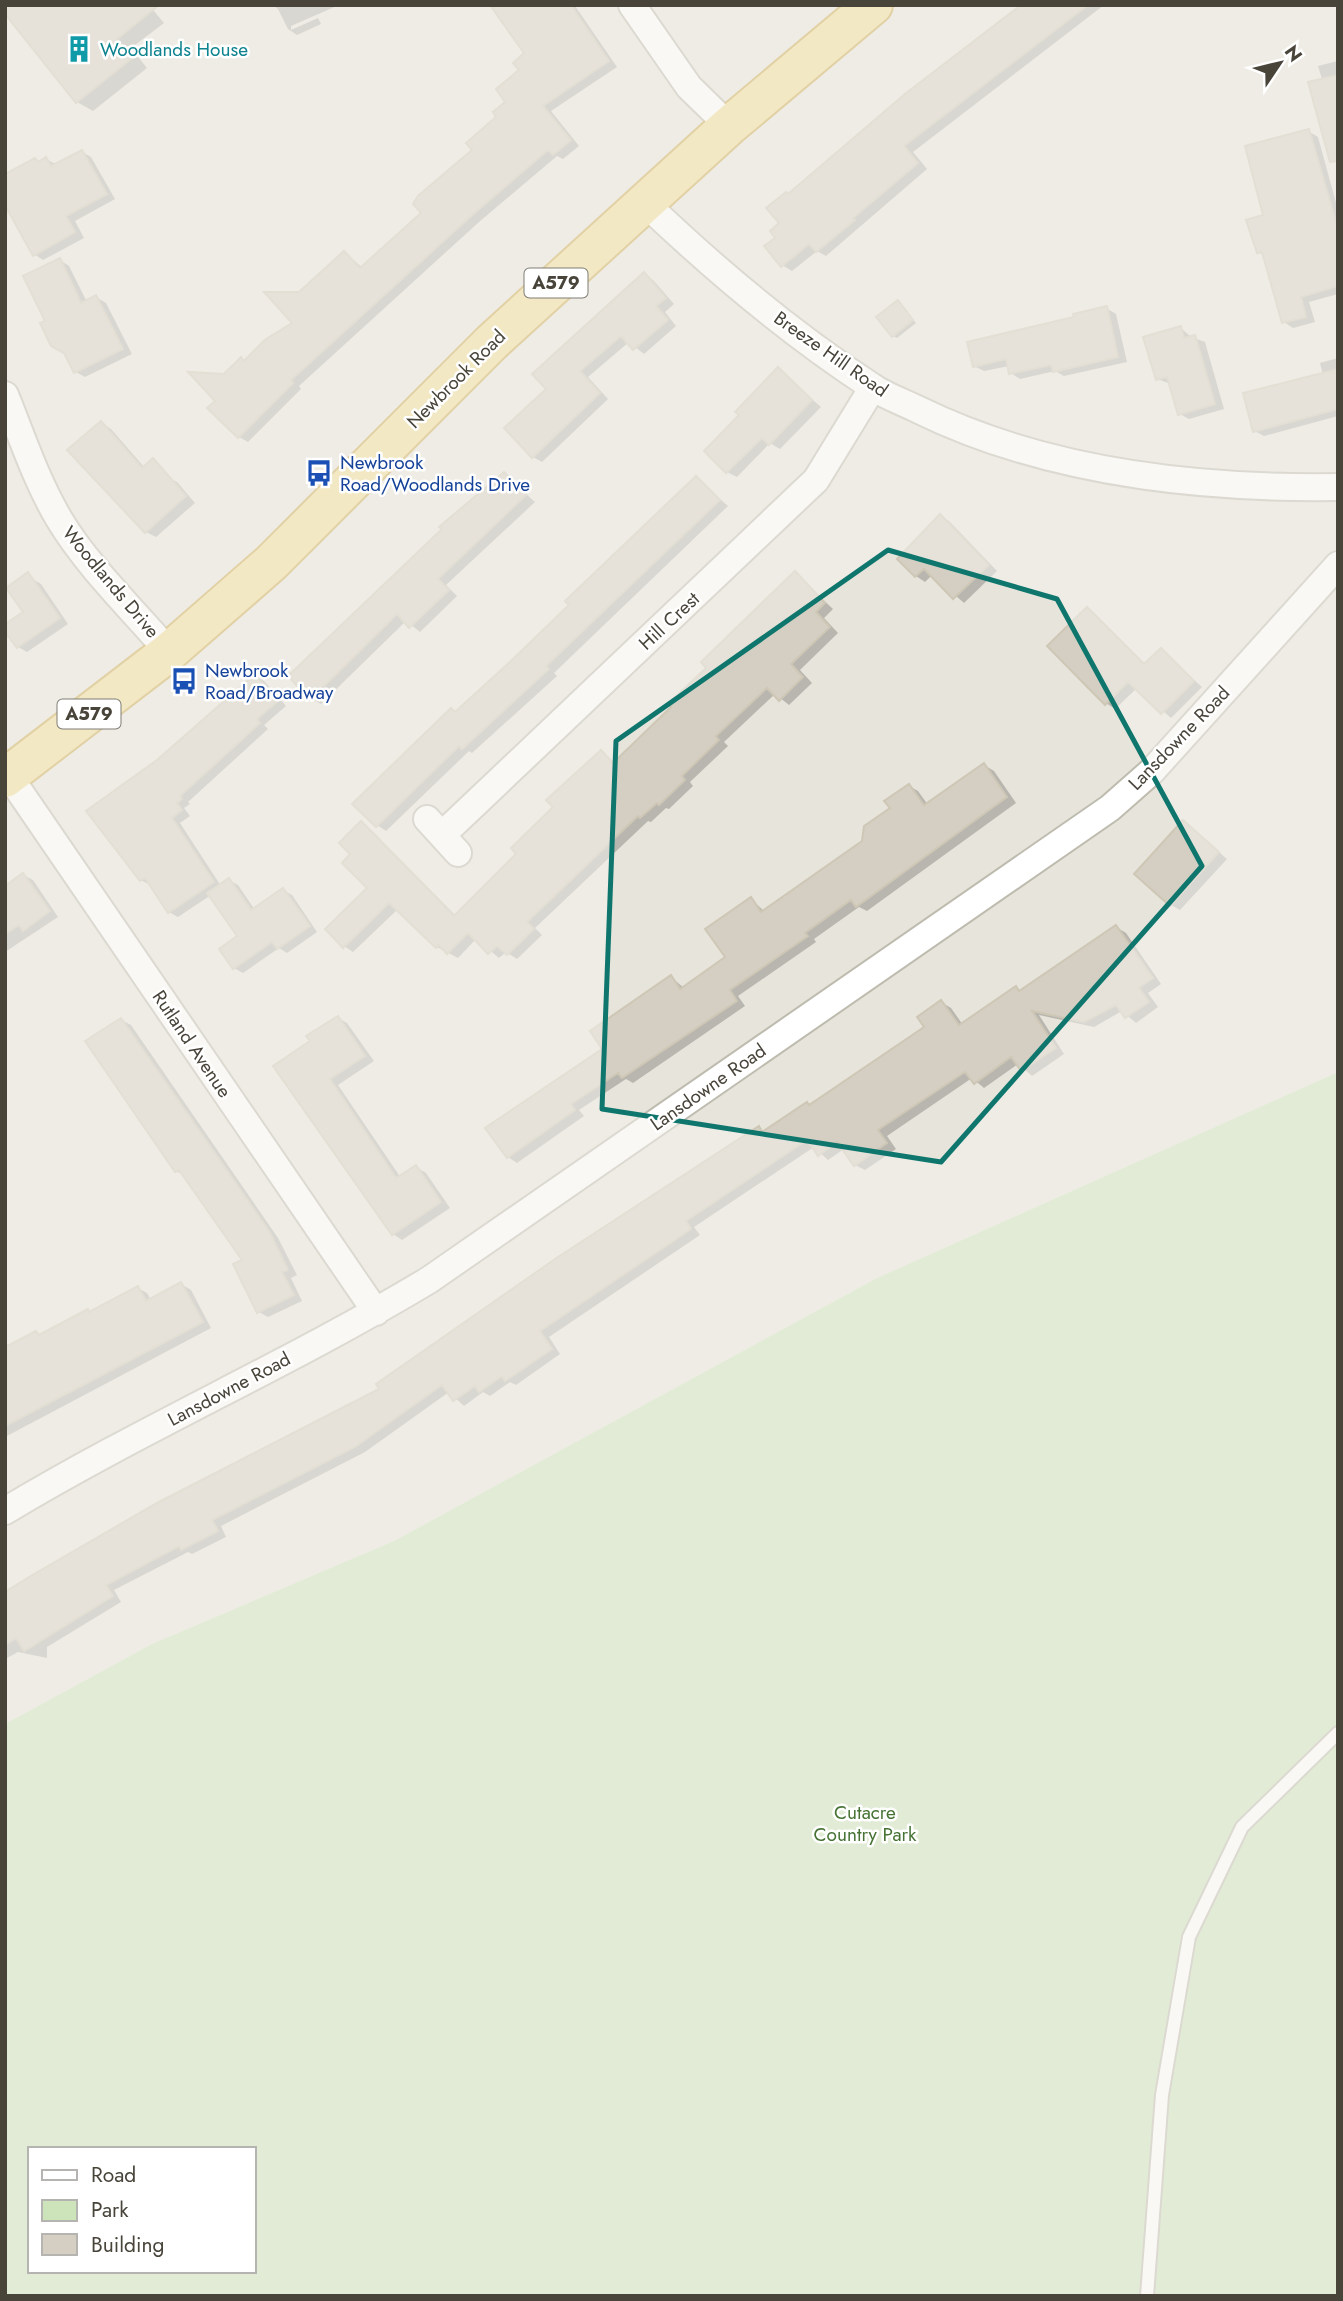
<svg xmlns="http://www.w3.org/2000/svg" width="1343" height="2301" viewBox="0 0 1343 2301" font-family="Jost,sans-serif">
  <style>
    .residential { fill: #e7e4db }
    .green { fill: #cde3ba; fill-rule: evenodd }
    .shadow { fill: #0003 }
    .building { fill: #d4cfc2; stroke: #cec7b6; stroke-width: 2 }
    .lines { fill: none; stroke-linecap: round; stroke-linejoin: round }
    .service-casing { stroke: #bebbaf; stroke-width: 16 }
    .minor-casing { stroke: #bebbaf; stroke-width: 30 }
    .trunk-casing { stroke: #cba94e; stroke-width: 42 }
    .service { stroke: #fff; stroke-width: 12 }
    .minor { stroke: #fff; stroke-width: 26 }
    .trunk { stroke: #f0db92; stroke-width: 38 }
    .marked { fill: none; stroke: #0f766e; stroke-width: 5; stroke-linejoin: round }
    .labels { text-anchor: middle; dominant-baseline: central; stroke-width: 5; stroke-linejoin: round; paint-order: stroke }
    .shield { fill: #fff; stroke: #7f7c75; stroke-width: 2 }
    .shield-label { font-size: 18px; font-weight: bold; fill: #48443a }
    .culture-label { font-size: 19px; fill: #0d838f; stroke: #fff; text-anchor: start }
    .street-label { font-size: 19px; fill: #48443a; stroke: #fff }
    .transit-label { font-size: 19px; fill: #164399; stroke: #fff; text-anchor: start }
    .park-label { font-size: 19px; fill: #467334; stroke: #fff }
  </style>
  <rect width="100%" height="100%" fill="#f4f2ec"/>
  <path class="residential" d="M5,5H1338V1072L877,1278L394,1541L152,1644L5,1724Z"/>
  <path class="green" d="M1338,1072V2296H5V1724L152,1644L394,1541L877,1278ZM30,2149H254V2271H30Z"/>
  <path class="shadow" d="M149,5L164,23L131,48L147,68L93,111L77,102L9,16Z
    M273,5H339L291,26V30L318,18L321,24L297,35L288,29L278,9Z
    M560,5L575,6L617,67L551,111L579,146L563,159L557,156L479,222L299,386L301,389L248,442L239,437L217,401L225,375L295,323L300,294L345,253L363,268L423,213L499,117L526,54Z
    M1023,5H1104L913,152L927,169L826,256L817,251L792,271L782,265L778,238L789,196Z
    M1338,61V132L1318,66Z
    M1308,131L1318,137L1338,210V294L1309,302L1315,322L1293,328L1284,322L1265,256L1258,252L1265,216Z
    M82,152L91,157L115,199L75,221L84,238L43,260L34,254L35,160L40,163L46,159L57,165Z
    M60,260L69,266L87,302L96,297L106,303L132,354L85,377L76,372L47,322Z
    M644,274L653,280L674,304L665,312L676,326L644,354L629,342L588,377L608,399L542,462L533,457L549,389Z
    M898,303L916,323L897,338L893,336Z
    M1106,308L1116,314L1127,362L1064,376L1055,371L1020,379L1011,373L1009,366L984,371L974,366L1076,319Z
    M1181,328L1191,337L1205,342L1224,409L1189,419L1180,414L1171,384L1157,379Z
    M1338,358V416L1264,436L1255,431L1323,375L1320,363Z
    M778,370L821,407L780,449L770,443L737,477L727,472L742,415Z
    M101,423L111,429L158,483L167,477L177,482L195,503L156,537L146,532L124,507Z
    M504,474L535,502L446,585L457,596L420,632L406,621L321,704L312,699L290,676Z
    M696,478L728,506L554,673L557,676L472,753L469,751L386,831L377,825L456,713L514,661Z
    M940,516L949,521L997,571L964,603L932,575L925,582L916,576Z
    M796,574L833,609L824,618L838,633L800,670L812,683L789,705L775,694L724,742L728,746L690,782L693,786L669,809L666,808L651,822L648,821L535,928L542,935L517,959L506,952L499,958L476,939L458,958L437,947L398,909L353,952L344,946L369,888L353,854L361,823L370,829L456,916L518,854L601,752L615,763L674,707Z
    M31,578L41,584L68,624L27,652L18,647Z
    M1087,609L1096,615L1146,665L1161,650L1202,687L1171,718L1137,688L1115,709L1106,703Z
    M256,676L264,681L286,706L264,725L268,729L188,802L190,804L184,808L190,816L180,823L221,886L229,880L238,885L255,910L283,890L292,895L317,932L287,953L279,948L243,973L234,968L240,937L211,895L178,917L169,912L150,885L141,880L158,761Z
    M984,765L994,771L1016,803L867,911L859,907L814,939L816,942L738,996L745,1006L633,1083L626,1079L579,1110L584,1116L517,1163L508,1157L671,977L684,988L727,958L751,899L765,912L864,842L909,786L918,791L928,805Z
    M1184,822L1227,859L1180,910L1171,905Z
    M23,875L33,880L58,917L5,952V888Z
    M1116,927L1126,933L1161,984L1148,993L1158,1007L1136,1023L1122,1011L1094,1027L1039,1015L1064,1054L1032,1076L1018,1064L984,1088L972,1078L887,1136L896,1149L865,1170L855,1165L844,1149L828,1160L814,1147L694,1227L700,1235L549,1337L560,1354L516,1385L510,1382L490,1396L483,1392L464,1406L449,1392L365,1452L221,1526L226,1537L192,1554L188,1552L114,1590L121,1602L47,1647V1658L18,1652L5,1659V1594L96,1538L382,1390L759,1128L765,1132L810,1106L926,1027L941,1002L951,1008L963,1025L1016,988L1021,991Z
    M338,1018L347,1023L374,1061L338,1085L401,1178L416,1167L426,1173L450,1208L402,1240L393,1234L312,1042Z
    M121,1020L131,1025L278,1238L297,1275L291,1278L302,1301L268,1317L259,1312L244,1261L185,1176L176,1171Z
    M181,1284L191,1290L211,1328L5,1437V1370L91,1313L138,1288L147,1293L151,1300Z"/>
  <path class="building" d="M5,5H159L117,39L132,58L76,103L5,14Z
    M490,5H571L609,61L543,106L571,140L553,155L548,150L470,217L291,380L293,383L238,438L207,408L215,401L188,372L224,374L241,357L244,361L266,339L292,323L264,292H299L344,251L360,268L421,213L413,204L418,196L472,150L466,143L496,117L493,112L505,102L496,89L519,70L513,63L524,53Z
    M1021,5H1088L904,146L918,163L853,218L855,220L816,252L809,244L781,267L764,246L775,238L770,231L779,223L766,208L786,192L788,194L905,94Z
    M1338,75V161L1330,162L1308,82Z
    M1309,129L1338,229V286L1301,297L1306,317L1282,323L1262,252L1257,253L1246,220L1263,215L1245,146Z
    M82,150L107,194L66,216L75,232L33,256L5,205V174L35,158L38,162L46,157L51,166Z
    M60,258L81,303L96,295L123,349L74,373L64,353L51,346L40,323L45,321L23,276Z
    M644,272L666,298L656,306L668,320L633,350L621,336L580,371L600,393L532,458L504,428L546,389L532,374Z
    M898,300L913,320L892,337L876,317Z
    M1107,306L1118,357L1053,372L1051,365L1009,374L1006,359L973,367L967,342L1074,317L1073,314Z
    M1181,326L1184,338L1195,335L1215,404L1178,415L1167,377L1156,380L1143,337Z
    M778,367L812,400L769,445L762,438L726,473L704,451L739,415L735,412Z
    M1338,369V409L1253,432L1243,393Z
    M101,421L142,468L153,458L186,496L145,533L67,450Z
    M504,472L526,495L438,579L449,590L409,628L397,614L310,700L288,676L442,529L439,527Z
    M696,476L720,500L546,666L549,669L462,749L459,746L376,827L352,804L451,708L455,712L512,660L569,605L565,601Z
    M940,514L989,565L953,599L924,569L915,577L897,559Z
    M795,571L825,603L816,612L830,627L791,664L803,677L779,701L767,688L716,736L719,740L682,776L685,780L659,805L657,803L640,818L638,816L527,922L534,929L507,955L497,946L488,954L468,933L447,954L439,945L436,948L389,903L343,948L325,929L367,888L342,863L350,854L339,843L361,821L454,916L516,854L511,848L553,807L546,800L601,750L613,763L671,707L668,704L706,668L701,662Z
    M28,572L60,618L17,648L5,632V624L23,612L6,588Z
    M1087,607L1144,664L1161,648L1194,681L1161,714L1128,682L1105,705L1047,646Z
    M255,674L278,701L257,719L260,723L180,796L182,799L177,803L182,810L172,818L214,882L168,913L145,878L140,881L86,811L157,760Z
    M984,763L1007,797L856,907L851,900L805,933L808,936L730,990L737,1001L622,1078L618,1073L571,1104L575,1110L507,1158L485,1128L602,1049L590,1031L671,975L680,989L725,957L705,929L751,897L761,912L862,841L864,826L890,808L884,801L909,784L924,805Z
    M1183,820L1219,852L1170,906L1134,874Z
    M23,873L50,911L23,931L19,925L5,934V886Z
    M229,878L251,910L283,888L310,926L277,949L272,942L233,969L219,949L237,936L207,893Z
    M1116,925L1153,978L1139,988L1149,1002L1125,1018L1116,1005L1084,1022L1032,1011L1056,1048L1021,1071L1011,1057L974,1084L965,1072L878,1130L887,1143L854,1166L837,1142L818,1156L807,1140L686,1221L691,1229L540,1331L552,1349L505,1381L502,1376L479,1392L475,1386L453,1401L442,1385L355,1447L212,1520L218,1531L181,1550L179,1546L106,1585L113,1596L24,1651L16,1638L5,1645V1592L29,1577L157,1503L379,1389L376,1384L558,1257L759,1126L762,1132L807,1102L809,1105L924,1027L917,1017L941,1000L959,1025L1016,986L1019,991Z
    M338,1016L365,1056L330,1079L396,1178L416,1165L441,1202L392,1235L273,1066L310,1041L306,1036Z
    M121,1018L269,1231L288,1270L282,1272L294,1295L257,1313L233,1264L242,1260L179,1170L175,1172L85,1041Z
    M181,1282L203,1322L5,1426V1347L36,1331L39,1335L88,1309L89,1312L138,1286L146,1301Z"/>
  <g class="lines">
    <defs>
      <path id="service" d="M1147,2296L1162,2095L1189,1937L1242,1827L1338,1733"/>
      <path id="minor" d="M632,5L689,87L729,126
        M644,202C714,269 790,333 871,386C885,396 903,402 919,410C1046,472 1197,489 1338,487
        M5,395C22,437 36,480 59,519C88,567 132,609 169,652
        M9,776L376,1312
        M427,819L458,853
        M442,835L816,480L873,387
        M5,1511C143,1428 291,1363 429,1280L1110,808L1152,771L1338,565"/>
      <path id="trunk" d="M5,778L169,652L271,563L492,342L729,126L873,5"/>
    </defs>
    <use href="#service" class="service-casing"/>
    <use href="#minor" class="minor-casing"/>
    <use href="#trunk" class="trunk-casing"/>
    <use href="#service" class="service"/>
    <use href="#minor" class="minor"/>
    <use href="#trunk" class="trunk"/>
  </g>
  <path d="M0 0H1343V2301H0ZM888,550L1057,599L1202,866L941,1162L602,1109L616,741Z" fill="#f4f2ec" fill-opacity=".55" fill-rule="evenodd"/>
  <path class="marked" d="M888,550L1057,599L1202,866L941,1162L602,1109L616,741Z"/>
  <defs>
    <symbol id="building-bare" viewBox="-9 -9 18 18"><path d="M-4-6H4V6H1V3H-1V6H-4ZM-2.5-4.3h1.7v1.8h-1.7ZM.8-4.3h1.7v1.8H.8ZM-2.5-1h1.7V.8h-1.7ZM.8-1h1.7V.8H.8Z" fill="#0f9aa8" stroke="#fff" stroke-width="2.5" paint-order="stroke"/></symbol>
    <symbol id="bus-bare" viewBox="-9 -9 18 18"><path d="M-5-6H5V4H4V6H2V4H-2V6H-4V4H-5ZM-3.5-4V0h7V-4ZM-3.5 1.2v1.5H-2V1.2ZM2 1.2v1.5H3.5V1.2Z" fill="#1a4fb4" stroke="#fff" stroke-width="2.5" paint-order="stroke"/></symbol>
  </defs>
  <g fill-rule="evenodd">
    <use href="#building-bare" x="60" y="30" width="38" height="38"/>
    <use href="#bus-bare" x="300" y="454" width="38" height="38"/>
    <use href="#bus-bare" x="165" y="662" width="38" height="38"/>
  </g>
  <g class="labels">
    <g class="shield">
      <rect x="524.5" y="268.5" width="63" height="29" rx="5"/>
      <rect x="57.5" y="699.5" width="63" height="29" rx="5"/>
    </g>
    <g class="shield-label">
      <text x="556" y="283">A579</text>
      <text x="89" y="714">A579</text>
    </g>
    <g class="culture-label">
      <text x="100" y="49">Woodlands House</text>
    </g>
    <g class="street-label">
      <text transform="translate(831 354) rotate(35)">Breeze Hill Road</text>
      <text transform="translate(456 379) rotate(-45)">Newbrook Road</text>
      <text transform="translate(111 582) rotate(50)">Woodlands Drive</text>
      <text transform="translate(669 621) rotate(-43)">Hill Crest</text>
      <text transform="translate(1179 738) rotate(-46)">Lansdowne Road</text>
      <text transform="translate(192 1044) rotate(56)">Rutland Avenue</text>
      <text transform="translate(708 1087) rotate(-35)">Lansdowne Road</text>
      <text transform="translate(229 1389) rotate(-28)">Lansdowne Road</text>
    </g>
    <g class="transit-label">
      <text x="340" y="462">Newbrook<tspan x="340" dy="22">Road/Woodlands Drive</tspan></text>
      <text x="205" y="670">Newbrook<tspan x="205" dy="22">Road/Broadway</tspan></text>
    </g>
    <g class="park-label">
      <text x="865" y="1812">Cutacre<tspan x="865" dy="22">Country Park</tspan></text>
    </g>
  </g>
  <rect width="1343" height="2301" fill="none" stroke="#48443a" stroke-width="14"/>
  <rect x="28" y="2147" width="228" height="126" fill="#ffffff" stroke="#b6b4b0" stroke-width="2"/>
  <rect x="42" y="2170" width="35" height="10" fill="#ffffff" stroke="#b6b4b0" stroke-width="2"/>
  <text x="91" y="2182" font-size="21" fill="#48443a">Road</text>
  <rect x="42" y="2200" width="35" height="21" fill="#cde3ba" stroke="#b6b4b0" stroke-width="2"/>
  <text x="91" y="2217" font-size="21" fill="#48443a">Park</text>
  <rect x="42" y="2234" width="35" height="21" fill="#d4cfc2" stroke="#b6b4b0" stroke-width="2"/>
  <text x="91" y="2252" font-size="21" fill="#48443a">Building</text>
  <g transform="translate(1280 63) rotate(55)" stroke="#ffffff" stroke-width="5" paint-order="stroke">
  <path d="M0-5L12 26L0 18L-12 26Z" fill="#48443a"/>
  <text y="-10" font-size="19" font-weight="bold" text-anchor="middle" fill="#48443a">N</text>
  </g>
</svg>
